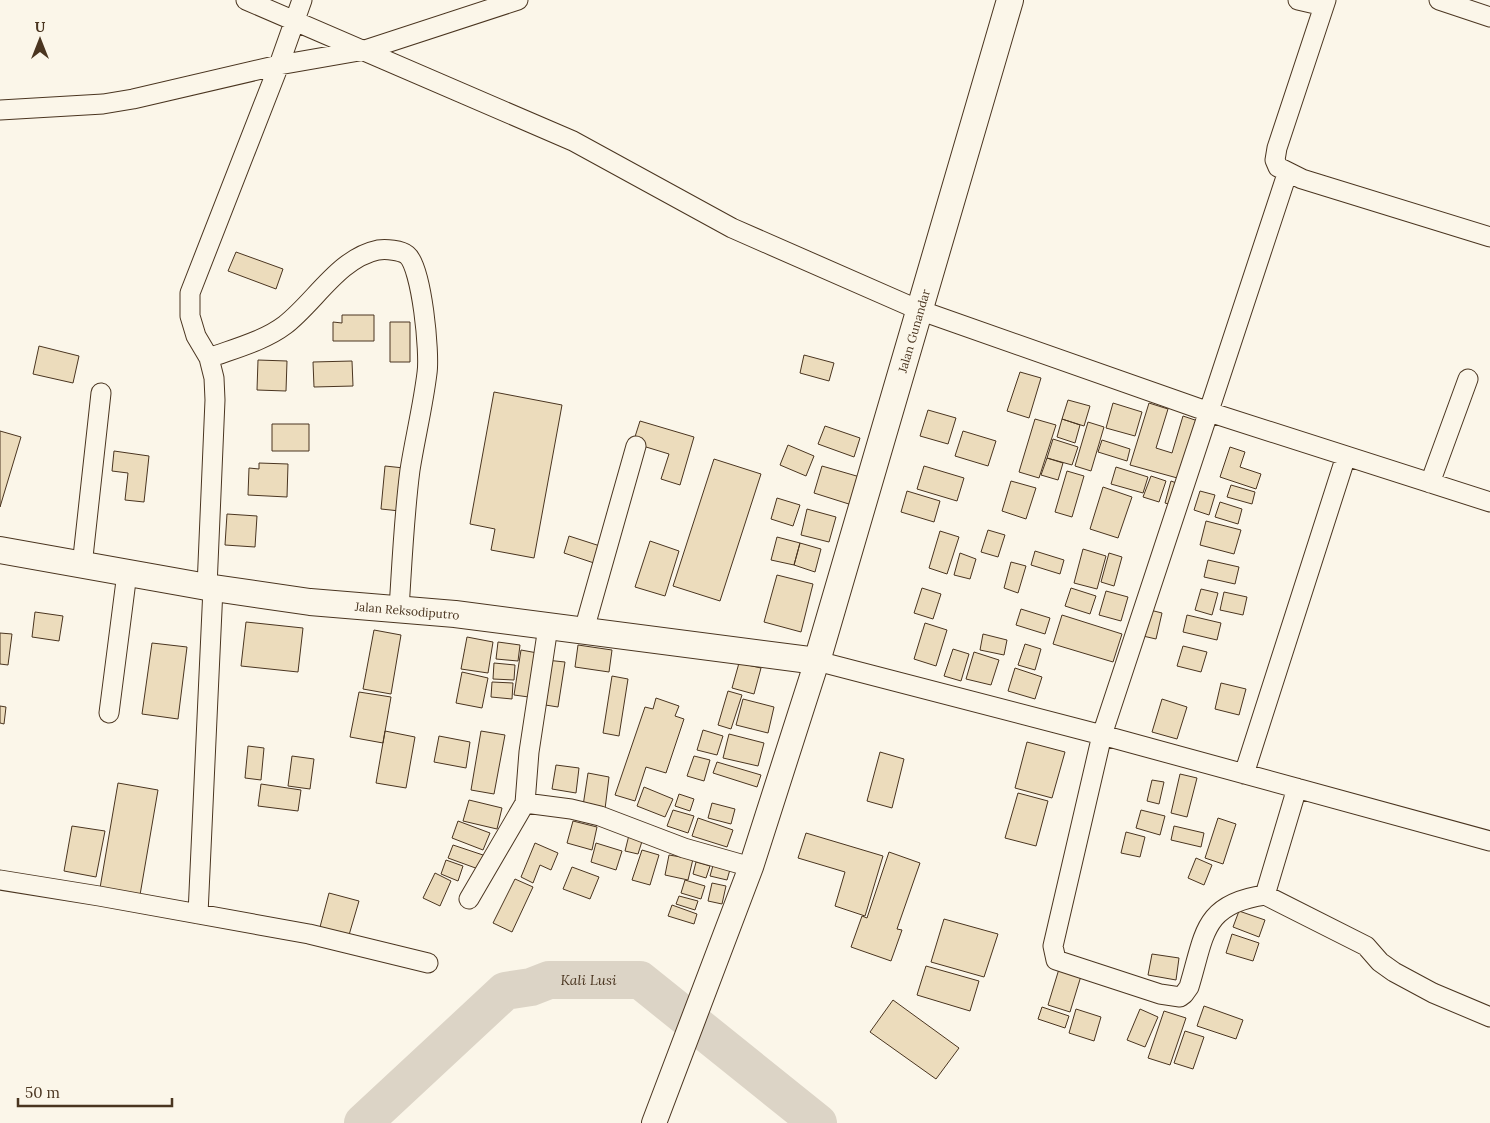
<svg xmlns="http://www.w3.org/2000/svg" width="1490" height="1123" viewBox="0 0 1490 1123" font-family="Lora,serif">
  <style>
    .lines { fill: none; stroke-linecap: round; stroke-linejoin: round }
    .river { stroke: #dcd4c6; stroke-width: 38 }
    .building { fill: #ecdcbc; stroke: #4a3520 }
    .minor-casing { stroke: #4a3520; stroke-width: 21 }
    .tertiary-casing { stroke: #4a3520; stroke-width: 26 }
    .secondary-casing { stroke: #4a3520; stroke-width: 28 }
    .minor { stroke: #fbf6e9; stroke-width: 19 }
    .tertiary { stroke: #fbf6e9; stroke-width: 24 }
    .secondary { stroke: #fbf6e9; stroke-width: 26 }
    .labels { text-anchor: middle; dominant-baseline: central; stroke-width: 4; stroke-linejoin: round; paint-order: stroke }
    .street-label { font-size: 12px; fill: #4a3520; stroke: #fbf6e9 }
    .water-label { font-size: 14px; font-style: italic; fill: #4a3520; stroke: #fbf6e9 }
  </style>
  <rect width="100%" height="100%" fill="#fbf6e9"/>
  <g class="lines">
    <path class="river" id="s1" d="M363,1123L505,991L531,987L549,980H640L818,1123"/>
  </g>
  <path class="building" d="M236,252L283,269L276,289L228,271Z
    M342,315H374V341H333V322L342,323Z
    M390,322H410V362H390Z
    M39,346L79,356L73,383L33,374Z
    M804,355L834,363L829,381L800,373Z
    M258,360L287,361L286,391L257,390Z
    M352,361L353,386L314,387L313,362Z
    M1020,372L1041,378L1029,418L1007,411Z
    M494,392L562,405L534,558L491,550L495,529L470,524Z
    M1068,400L1090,406L1084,426L1062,419Z
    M1113,403L1142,412L1135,436L1106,428Z
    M1149,403L1168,409L1156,448L1172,453L1183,416L1198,421L1181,479L1130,465Z
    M928,410L956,418L948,444L920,436Z
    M1035,419L1056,425L1039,478L1019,472Z
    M1062,419L1080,425L1075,443L1057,437Z
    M640,421L694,437L680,485L661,479L669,454L633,443Z
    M1088,422L1104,427L1091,471L1075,466Z
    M272,424H309V451H272Z
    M825,426L860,438L854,457L818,444Z
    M0,431L21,437L0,507Z
    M963,431L996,441L988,466L955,456Z
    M1053,439L1078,447L1072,465L1047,458Z
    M1102,440L1130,449L1127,461L1098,452Z
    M788,445L814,456L806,476L780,465Z
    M1230,447L1245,452L1240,467L1261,474L1256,489L1220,477Z
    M114,451L149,456L144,502L125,500L128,473L112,471Z
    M1047,458L1063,463L1058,480L1041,475Z
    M714,459L761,474L720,601L673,586Z
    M259,463L288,464L287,497L248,495L249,468L259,469Z
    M385,466L404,468L400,511L381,509Z
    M822,466L860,477L852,505L814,493Z
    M924,466L964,478L957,501L917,489Z
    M1116,467L1148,477L1143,493L1111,484Z
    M1067,471L1084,476L1072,517L1055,512Z
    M1151,476L1166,481L1159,502L1143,497Z
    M1011,481L1036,488L1026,519L1002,511Z
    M1171,481L1182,485L1175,506L1165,503Z
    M1231,485L1255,492L1252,504L1227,497Z
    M1103,487L1132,497L1118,538L1090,529Z
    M907,491L940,501L934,522L901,512Z
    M1200,491L1215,495L1209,515L1194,510Z
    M777,498L800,505L793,526L771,519Z
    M1220,502L1242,509L1238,524L1215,517Z
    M807,509L836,517L829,542L801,535Z
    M227,514L257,516L255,547L225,545Z
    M1206,521L1241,530L1234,554L1200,545Z
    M988,530L1005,535L998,557L981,552Z
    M940,531L959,537L947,574L929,568Z
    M569,536L600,546L594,563L564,553Z
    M777,537L800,543L794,565L771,560Z
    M650,541L679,551L665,596L635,587Z
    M800,543L821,549L815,572L794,565Z
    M1083,549L1106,556L1097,589L1074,583Z
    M1035,551L1064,560L1060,574L1031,565Z
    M960,553L976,559L970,579L954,575Z
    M1109,553L1122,557L1114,586L1101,582Z
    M1208,560L1239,567L1235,584L1204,577Z
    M1011,562L1026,566L1018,593L1004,588Z
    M777,575L813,584L801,632L764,622Z
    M922,588L941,594L933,619L914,613Z
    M1071,588L1096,596L1090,614L1065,606Z
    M1201,589L1218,593L1212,615L1195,610Z
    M1106,591L1128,597L1121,621L1099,615Z
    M1224,592L1247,597L1243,615L1220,610Z
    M1021,609L1050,618L1045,634L1016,625Z
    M1150,610L1162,613L1156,639L1143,636Z
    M35,612L63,616L59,641L32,637Z
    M1062,615L1122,634L1113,662L1053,644Z
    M1187,615L1221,623L1217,640L1183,632Z
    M246,622L303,628L298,672L241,666Z
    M925,623L947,630L936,666L914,659Z
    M374,630L401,635L391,694L363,689Z
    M0,633L12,634L8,665L0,664Z
    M983,634L1007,640L1004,655L980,650Z
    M467,637L493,642L488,673L461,669Z
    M498,642L520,645L518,661L496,659Z
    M152,643L187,647L178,719L142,714Z
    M1025,644L1041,649L1035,670L1018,665Z
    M578,645L612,650L609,672L575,667Z
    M1183,646L1207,652L1201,672L1177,666Z
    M953,649L969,654L961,681L944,676Z
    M521,650L543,654L536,698L514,695Z
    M974,652L999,660L991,685L966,679Z
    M546,660L565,662L558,707L539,704Z
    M494,663L515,665L514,680L493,679Z
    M739,663L761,668L754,694L732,688Z
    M1015,668L1042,677L1035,699L1008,691Z
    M462,672L488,678L482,708L456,703Z
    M612,676L628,679L619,736L603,733Z
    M492,682L513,683L512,699L491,697Z
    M1221,683L1246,689L1239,715L1215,709Z
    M728,691L742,695L731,729L718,725Z
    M359,692L391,697L383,743L350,737Z
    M656,698L679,706L675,716L684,719L666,773L646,767L635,801L615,795L645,707L653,709Z
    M743,699L774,707L768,733L736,725Z
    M1162,699L1187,707L1177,739L1152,732Z
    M0,706L6,707L4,724L0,723Z
    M703,730L723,736L717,755L697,750Z
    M385,731L415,737L406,788L376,783Z
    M481,731L505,735L494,794L471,790Z
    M729,734L764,743L758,766L723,758Z
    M439,736L470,742L466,768L434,762Z
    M1027,742L1065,752L1052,798L1015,788Z
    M248,746L264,748L261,780L245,778Z
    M880,752L904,759L892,808L867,801Z
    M292,756L314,759L310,789L288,786Z
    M694,756L710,760L704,781L687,776Z
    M717,762L761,775L757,787L713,773Z
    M556,765L579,768L576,793L552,789Z
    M588,773L609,777L605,809L583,806Z
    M1180,774L1197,778L1187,817L1171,813Z
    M1152,780L1164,782L1159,804L1147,801Z
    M118,783L158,790L140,895L100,888Z
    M261,784L301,790L298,811L258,806Z
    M644,787L673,799L665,817L637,806Z
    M1018,793L1048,801L1036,846L1005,838Z
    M679,794L694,799L690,811L675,806Z
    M469,800L502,808L497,829L463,821Z
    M712,803L735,809L731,824L708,818Z
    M673,810L694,816L688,833L667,826Z
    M1141,810L1165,816L1160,835L1136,828Z
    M698,818L733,830L727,847L692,836Z
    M1218,818L1236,824L1223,864L1205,858Z
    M458,821L490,833L483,850L452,838Z
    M573,821L597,827L592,850L567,843Z
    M72,826L105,831L96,877L64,871Z
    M1174,826L1204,833L1201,847L1171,840Z
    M630,831L644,835L638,854L625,851Z
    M1126,832L1145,837L1140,857L1121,853Z
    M806,833L883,856L865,916L835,906L845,872L798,858Z
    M535,843L558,853L551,870L540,865L533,883L521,877Z
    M596,843L622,851L616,870L591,862Z
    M453,845L486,856L481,870L448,858Z
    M642,850L659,855L650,885L632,880Z
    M889,852L920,863L897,929L902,930L891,961L851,947L862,916L867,918Z
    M669,855L693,859L688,880L665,875Z
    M1196,858L1212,865L1204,885L1188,878Z
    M446,860L463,866L458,881L441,874Z
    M696,862L710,866L706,878L693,874Z
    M714,862L731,866L727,880L710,876Z
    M572,867L599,877L590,899L563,889Z
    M435,873L451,881L440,906L423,898Z
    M515,879L533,887L512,932L493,923Z
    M685,880L705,886L701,899L681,893Z
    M712,883L726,886L722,904L708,901Z
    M329,893L359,901L349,935L320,927Z
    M679,896L698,901L695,910L676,904Z
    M672,905L697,914L694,924L668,916Z
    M1239,911L1265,920L1259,937L1233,927Z
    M944,919L998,934L984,977L931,962Z
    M1232,934L1259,943L1253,961L1226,953Z
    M1152,954L1179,958L1176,980L1148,975Z
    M926,966L979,981L970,1011L917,995Z
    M1059,969L1081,976L1070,1012L1048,1005Z
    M893,1000L959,1048L936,1079L870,1032Z
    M1204,1006L1243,1020L1236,1039L1197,1026Z
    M1042,1007L1069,1016L1065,1028L1038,1019Z
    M1076,1009L1101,1017L1094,1041L1069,1033Z
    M1140,1009L1158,1017L1145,1047L1127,1040Z
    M1164,1011L1186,1018L1170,1065L1148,1058Z
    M1185,1031L1204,1037L1193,1069L1174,1063Z"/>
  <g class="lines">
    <defs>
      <path id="minor" d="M246,0L573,141L732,228L919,310L1209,412L1490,502
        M1298,0L1324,6
        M1326,0L1277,148L1275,160L1278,167L1302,179L1490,237
        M1439,0L1490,17
        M0,110L103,104L133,99L279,65L365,50L518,0
        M1287,174L1102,735L1053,946L1056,960L1160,994L1180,997L1184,994L1189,987C1205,935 1202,904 1265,895L1366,946L1380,962L1394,972L1433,993L1490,1017
        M209,358C233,349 264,341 285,325C315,302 339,258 378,250C386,249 401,250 407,255C422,267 430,354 427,373C423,406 415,438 410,470C404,516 402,563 399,609
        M1430,483L1468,379
        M82,566L101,393
        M207,587L215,400L214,378L209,358L196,336L190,316V293L279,65L302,0
        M584,630L636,446
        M817,661L1102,735L1490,841
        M109,713L127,573
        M1244,774L1346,456
        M525,803L571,809L600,816L684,848L751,867
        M0,880L99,896L309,934L428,963
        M1265,895L1297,788
        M469,899L525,803L529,752L548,627
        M198,914L213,588"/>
      <path id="tertiary" d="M654,1123L751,867L817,661"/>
      <g id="secondary">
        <path id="s2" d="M0,550L207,587L310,602L455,614L817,661L1010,0"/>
      </g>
    </defs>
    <use href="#minor" class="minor-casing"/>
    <use href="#tertiary" class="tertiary-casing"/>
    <use href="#secondary" class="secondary-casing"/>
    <use href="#minor" class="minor"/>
    <use href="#tertiary" class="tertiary"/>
    <use href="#secondary" class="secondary"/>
  </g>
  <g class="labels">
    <g class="street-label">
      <text stroke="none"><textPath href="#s2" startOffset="1169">Jalan Gunandar</textPath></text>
      <text stroke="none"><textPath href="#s2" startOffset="412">Jalan Reksodiputro</textPath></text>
    </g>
    <g class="water-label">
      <text stroke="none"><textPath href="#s1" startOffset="279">Kali Lusi</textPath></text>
    </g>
  </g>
  <g transform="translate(40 40)" stroke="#fbf6e9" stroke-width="4" paint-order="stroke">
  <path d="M0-4L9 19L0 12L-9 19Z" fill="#4a3520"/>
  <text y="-8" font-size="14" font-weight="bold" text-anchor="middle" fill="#4a3520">U</text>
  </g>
  <path d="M18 1098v8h154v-8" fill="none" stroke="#4a3520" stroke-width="2.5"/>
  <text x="25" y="1098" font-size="15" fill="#4a3520" stroke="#fbf6e9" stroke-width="4" paint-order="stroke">50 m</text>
</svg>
